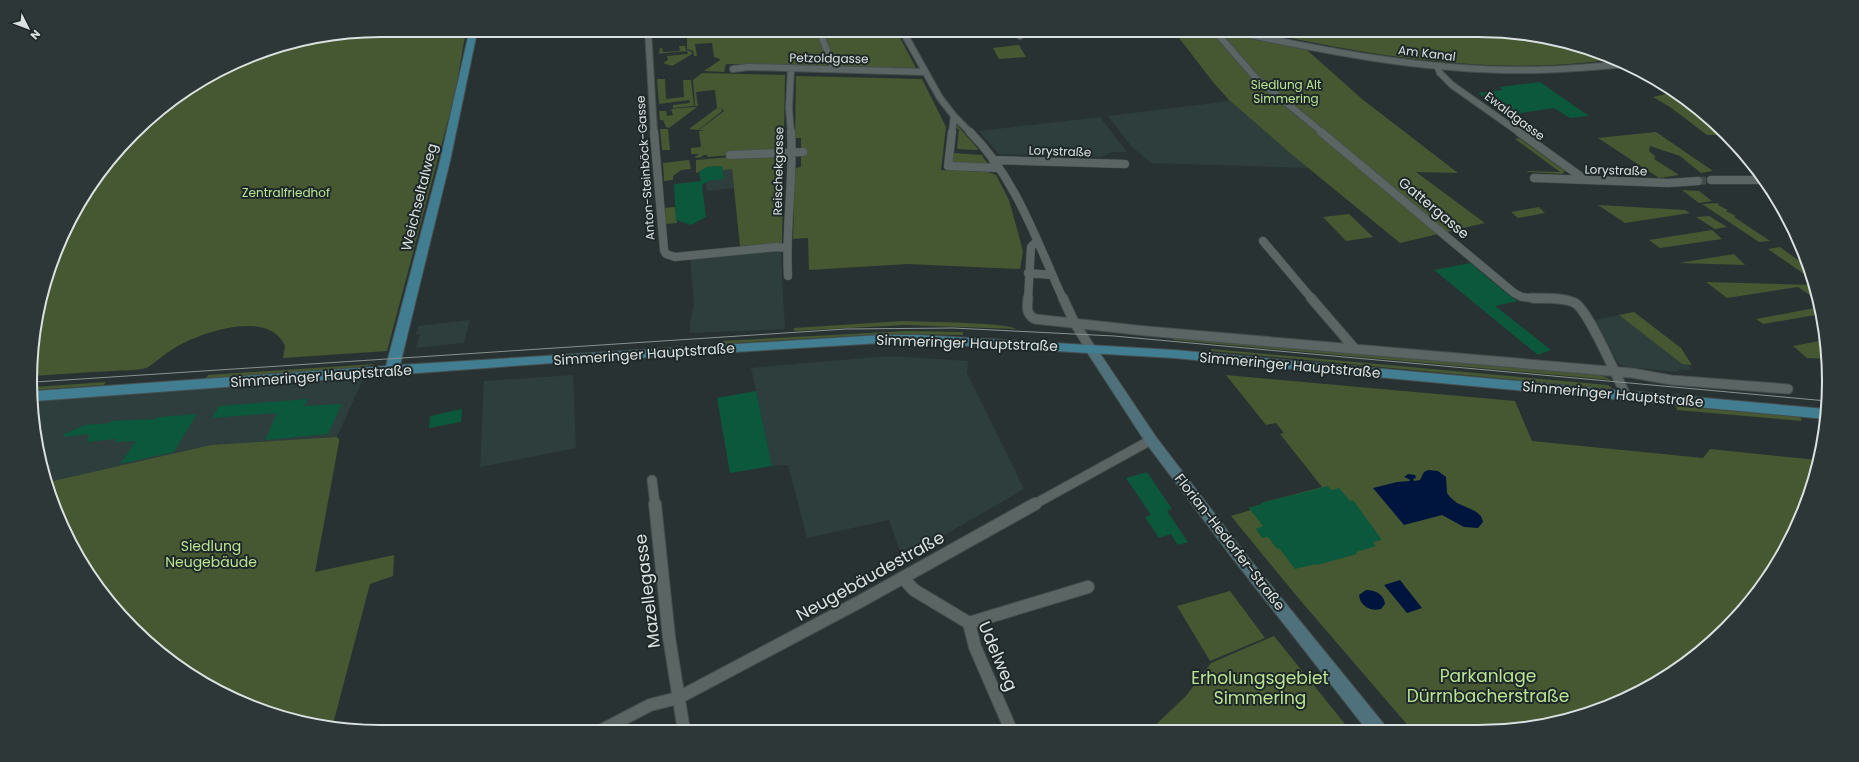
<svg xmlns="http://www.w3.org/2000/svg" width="1859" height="762" viewBox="0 0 1859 762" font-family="Poppins,sans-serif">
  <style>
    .built { fill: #2d3e3d }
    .green { fill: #455832 }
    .water { fill: #00153e }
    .building { fill: #0b583c }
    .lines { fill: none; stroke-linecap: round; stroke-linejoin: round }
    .minor-tunnel { stroke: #444c4c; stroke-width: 8; stroke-dasharray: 8 3.5; stroke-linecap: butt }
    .minor-far3-casing { stroke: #464e4e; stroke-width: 8 }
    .minor-far2-casing { stroke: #464e4e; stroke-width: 9 }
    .minor-far1-casing { stroke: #464e4e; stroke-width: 11 }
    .minor-casing { stroke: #464e4e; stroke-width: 14 }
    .secondary-casing { stroke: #464e4e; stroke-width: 2 }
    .primary-casing { stroke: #464e4e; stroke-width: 2 }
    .minor-far3 { stroke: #5a6564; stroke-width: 6 }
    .minor-far2 { stroke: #5a6564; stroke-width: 8 }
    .minor-far1 { stroke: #5a6564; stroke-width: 9 }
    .minor { stroke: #5a6564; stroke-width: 12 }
    .secondary { fill: #4e717b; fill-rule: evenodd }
    .primary { fill: #417e92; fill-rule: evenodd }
    .tram { stroke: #899090; stroke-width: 1 }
    .labels { text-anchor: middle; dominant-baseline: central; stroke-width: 4; stroke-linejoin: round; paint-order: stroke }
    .far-street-label { font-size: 12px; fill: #dbe1e1; stroke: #1f2828 }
    .far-park-label { font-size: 12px; fill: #bbe493; stroke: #1f2828 }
    .street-label { font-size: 14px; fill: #dbe1e1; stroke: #1f2828 }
    .park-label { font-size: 14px; fill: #bbe493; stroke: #1f2828 }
    .near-street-label { font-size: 17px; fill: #dbe1e1; stroke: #1f2828 }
    .near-park-label { font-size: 17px; fill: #bbe493; stroke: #1f2828 }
    .rim { fill: none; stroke: #dbe1e1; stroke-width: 2 }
  </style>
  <rect width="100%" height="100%" fill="#293232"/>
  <path class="built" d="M1230,101L1309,168L1151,163L1132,147L1108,116Z
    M1100,117L1127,152H1112L1101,157L1062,156L1059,152L1037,155L999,154L979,131Z
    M731,157L734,188L707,191L706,183L709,181L699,172L696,173V160Z
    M775,250L781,253L785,329L690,333V322L694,304L690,258Z
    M1619,315L1682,364L1689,365L1692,370L1678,369L1679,372L1627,367L1619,364L1595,320Z
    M470,320L464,343L416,348L420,334L416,335L418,326Z
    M876,357H906L968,361L967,373L1024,489L903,559L889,520L807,538L788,465L772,466L751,368Z
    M366,373L337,437L287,442L50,483L37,449L35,396Z
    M573,375L576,448L480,467L484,381Z"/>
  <path class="green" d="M381,30H466L455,94L387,351L283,358L285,346C269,308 198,333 173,349C167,352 150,367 146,368C136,371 124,370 113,371C87,372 61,374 34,376L33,335L49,268L77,206L150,117L206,77L268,49Z
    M687,30H896L916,68L726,64L724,72L704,71L720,60V59L714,57L712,43L695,44L697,56H694L693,51L687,49Z
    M1173,30H1213L1307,50L1362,99L1458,173L1416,172L1485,223L1400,243L1290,153L1229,100L1213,82Z
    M1254,30H1478L1591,49L1614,59C1497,77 1368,56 1254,30Z
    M1019,45L1026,57L999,59L993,48Z
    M679,46H685L686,50L692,52V54L672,66L663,63L668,60L667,56L688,54L687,51L656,54H659L660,48H662L663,52L680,51Z
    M702,73L785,75L782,244L740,246L732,169L723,170L722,166L707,167L699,172L696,173V160L731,157V155L708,157L707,155H703L702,157L694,158L699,154H691V148L701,147L699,131L706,130H699L724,111L723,109L717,108L715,90L696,92L698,106H695L693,80Z
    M796,76L922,79L946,127L941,170L988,172L996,175L1009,200L1023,251L1020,269L908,264L809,270L808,238L793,239L795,168L801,167V138H795Z
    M657,79H665L666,99L684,97L683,80H691L694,106L673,108V105L690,103L689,100L659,104Z
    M1674,92L1709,117L1727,135H1707L1670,107L1653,97Z
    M694,107H697L669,128L666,127L663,120H660L659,111H666L667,116L673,115L671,109Z
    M717,108L722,109V111L698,130L689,129Z
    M957,125L978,149L977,150L957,149L959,129L956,128Z
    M660,129H668L670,150H662Z
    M1656,132L1713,171L1701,173L1680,156L1650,146L1649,151L1656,157H1654L1655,159H1654L1679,175L1659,178L1598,138Z
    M1519,138L1565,171L1562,174L1528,172L1526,171L1560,172L1515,139Z
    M954,153L982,155L984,158H983L990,165L952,163Z
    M689,160L691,169L681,170L673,176V180L664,181L663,163Z
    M1682,190L1699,191L1712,201L1699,203Z
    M1718,203L1719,204L1718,205L1728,210L1726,211L1736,216L1734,217L1770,241L1759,242L1702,204Z
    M1598,205L1685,210L1690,213L1625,223Z
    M675,207L677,223L666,224L665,208Z
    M1539,207L1545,213L1518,218L1511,212Z
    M1349,214L1373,237L1346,241L1323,217Z
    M1709,216L1727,227L1715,229L1696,217Z
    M1712,230L1722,239L1660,248L1649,240Z
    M1780,247L1809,268L1812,277L1810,278L1768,249Z
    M1734,254L1745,265L1679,263Z
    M1706,282L1813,285L1817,291L1812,292L1818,296L1819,301L1798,287L1727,298Z
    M1820,307L1821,314L1763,324L1756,319Z
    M1634,312L1681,348L1692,365L1682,364L1619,315Z
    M903,321C921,322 1005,322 1016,329L905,325L794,331V328Z
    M906,331L963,332V335L884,334L720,344L722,341Z
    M1172,336L1600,375L1612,380L1175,340H1173Z
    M1825,340L1828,359L1807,358L1793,346Z
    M1211,349L1608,385L1613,389L1211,351Z
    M375,364C363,369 215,381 206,378L208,375Z
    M1226,375L1515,401L1532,441L1703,458L1710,449L1818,460L1810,494L1770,576L1709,645L1613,705L1524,729H1411L1300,600L1231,516L1251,510L1249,508L1262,504L1261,503L1322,487L1280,434L1284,433L1276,423L1266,425Z
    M106,382L104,385L35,390V387Z
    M1676,406L1800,417L1802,421L1677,410Z
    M337,437L339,439V442L315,572L394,555L393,576L370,584L333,724L268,713L167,659L117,612L77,557L49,482L211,445Z
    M1230,591L1265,638L1210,661L1177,606Z
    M1274,636L1349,729L1150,730L1186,696L1211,663Z"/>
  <path class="water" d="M1428,470L1438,471L1446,477L1447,493L1450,497L1457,503L1475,511L1481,516L1483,522L1478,528L1464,527L1442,515L1404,525L1373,488L1397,482L1410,481L1409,479L1404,477L1408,474L1415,475L1416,478L1413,479L1414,481L1420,480L1424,472Z
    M1400,580L1422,608L1407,613L1384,585Z
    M1366,590C1375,590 1384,594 1385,604L1381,609C1371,612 1360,606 1359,595Z"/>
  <path class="building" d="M1540,82L1589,116L1570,118L1554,108L1508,115L1478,93L1503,90L1499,87Z
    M722,166L724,179L709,181L702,185L706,217L691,225L676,220L674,184L701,181L699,172L707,167Z
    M1470,263L1511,297L1518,301L1495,306L1551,350L1538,355L1434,270Z
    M756,391L772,466L730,473L717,398Z
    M308,399L304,406L342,404L328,434L265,440L277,413L212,418L219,406Z
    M462,409L461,422L429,428L430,416Z
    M197,414L174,452L120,464L136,441L115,442L116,439L87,442L89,434L64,437V434L85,425L109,423L111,421L156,419L158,417Z
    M1147,472L1172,509L1167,511L1188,542L1178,545L1171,534L1159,538L1145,517L1151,515L1126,478Z
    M1328,486L1331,490L1339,488L1350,501L1353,500L1382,540L1373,542L1376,546L1356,552L1357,554L1317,565L1315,564L1295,569L1279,548L1277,549L1268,537L1262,538L1256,529L1263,526L1249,508L1262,504L1261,503Z"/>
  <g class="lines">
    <path class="minor-tunnel" d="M1698,181L1711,180"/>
    <defs>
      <path id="minor-far3" d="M648,30L654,133
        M819,30L834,69
        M902,30L940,98L954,116L971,133
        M1016,30L1020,36
        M1214,30L1255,77L1323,133
        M1227,30C1325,51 1425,71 1526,70C1560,70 1593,67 1626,64
        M1437,66L1440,73L1452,85L1520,133
        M733,69L749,67L925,72
        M791,133L789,108L791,68
        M952,133L954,116"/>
      <path id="minor-far2" d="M654,132L664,250L666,254L675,257L776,247L786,248
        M952,132L948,166L998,168
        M970,132C1016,178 1037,242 1063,299
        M1321,132L1514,293L1522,297L1544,299
        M1519,132L1584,179
        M730,155L803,152
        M993,160L1125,164
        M1534,178L1669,183L1698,181
        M1711,180H1764
        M1263,241L1312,299
        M1028,273L1052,275
        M788,276C785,228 794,180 791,132
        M1028,299L1031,247L1037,241"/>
      <path id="minor-far1" d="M1028,298C1027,308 1026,314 1035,319L1146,331L1632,373L1671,380L1788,389
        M1063,298L1074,322L1091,349
        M1311,298L1355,349
        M1532,298C1545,299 1564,297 1575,303C1589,311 1617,378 1626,395
        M652,480L655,505
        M1033,505L1151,440"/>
      <path id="minor" d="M655,504L669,637L684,731
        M903,578L914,590L969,623L975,647L1011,730
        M969,623L1088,587
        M600,731L650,705L678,698L861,601L1035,504"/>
      <path id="secondary" d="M1091,345L1095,346L1156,437L1243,551L1383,723L1386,729H1366L1233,559L1146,443L1085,349L1087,346Z"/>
      <path id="primary" d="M467,30H475L476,37L450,161L400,365L881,335H919L1174,350L1826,409V419L1174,358L919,343H881L554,363L35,401V391L386,366L440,161L468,37Z"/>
    </defs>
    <use href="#minor-far3" class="minor-far3-casing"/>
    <use href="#minor-far2" class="minor-far2-casing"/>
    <use href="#minor-far1" class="minor-far1-casing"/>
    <use href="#minor" class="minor-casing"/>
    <use href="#secondary" class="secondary-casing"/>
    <use href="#primary" class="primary-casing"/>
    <use href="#minor-far3" class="minor-far3"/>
    <use href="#minor-far2" class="minor-far2"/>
    <use href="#minor-far1" class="minor-far1"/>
    <use href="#minor" class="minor"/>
    <use href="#secondary" class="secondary"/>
    <use href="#primary" class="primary"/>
    <path class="tram" d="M35,382L846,329L953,328L1114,336L1827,401"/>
  </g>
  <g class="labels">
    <g class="far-street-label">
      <text transform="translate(1427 53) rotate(7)">Am Kanal</text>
      <text transform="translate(829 58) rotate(1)">Petzoldgasse</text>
      <text transform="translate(1515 116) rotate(37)">Ewaldgasse</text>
      <text transform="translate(1060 151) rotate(2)">Lorystraße</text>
      <text transform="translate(645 168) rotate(-94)">Anton-Steinböck-Gasse</text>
      <text transform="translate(1616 170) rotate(2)">Lorystraße</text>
      <text transform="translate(778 171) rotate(-89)">Reischekgasse</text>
    </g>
    <g class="far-park-label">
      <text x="1286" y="84">Siedlung Alt<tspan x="1286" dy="14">Simmering</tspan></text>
      <text x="286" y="192">Zentralfriedhof</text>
    </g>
    <g class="street-label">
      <text transform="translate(419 197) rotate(-76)">Weichseltalweg</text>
      <text transform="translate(1434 208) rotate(40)">Gattergasse</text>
      <text transform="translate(967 343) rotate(2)">Simmeringer Hauptstraße</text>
      <text transform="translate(644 354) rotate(-4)">Simmeringer Hauptstraße</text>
      <text transform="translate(1290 365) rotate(5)">Simmeringer Hauptstraße</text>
      <text transform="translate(321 376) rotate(-4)">Simmeringer Hauptstraße</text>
      <text transform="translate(1613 394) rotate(5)">Simmeringer Hauptstraße</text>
      <text transform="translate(1230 542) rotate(52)">Florian-Hedorfer-Straße</text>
    </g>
    <g class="park-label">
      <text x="211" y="546">Siedlung<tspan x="211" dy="16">Neugebäude</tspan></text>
    </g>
    <g class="near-street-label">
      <text transform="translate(870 576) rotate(-29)">Neugebäudestraße</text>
      <text transform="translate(647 591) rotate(-97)">Mazellegasse</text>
      <text transform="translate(998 656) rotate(67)">Udelweg</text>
    </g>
    <g class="near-park-label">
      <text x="1488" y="676">Parkanlage<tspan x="1488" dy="20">Dürrnbacherstraße</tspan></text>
      <text x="1260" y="678">Erholungsgebiet<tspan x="1260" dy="20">Simmering</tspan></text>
    </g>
  </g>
  <path d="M0 0H1859V762H0ZM381 37H1478A344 344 0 0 1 1822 381V381A344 344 0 0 1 1478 725H381A344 344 0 0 1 37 381V381A344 344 0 0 1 381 37Z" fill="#2e3737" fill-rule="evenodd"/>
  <path class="rim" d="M381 37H1478A344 344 0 0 1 1822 381V381A344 344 0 0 1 1478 725H381A344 344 0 0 1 37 381V381A344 344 0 0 1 381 37Z"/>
  <g transform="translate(28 28) rotate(132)" stroke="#1f2828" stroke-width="3" paint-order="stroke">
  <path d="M0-3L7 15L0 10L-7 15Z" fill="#dbe1e1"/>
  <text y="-6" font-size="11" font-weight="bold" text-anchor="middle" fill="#dbe1e1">N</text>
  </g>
</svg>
